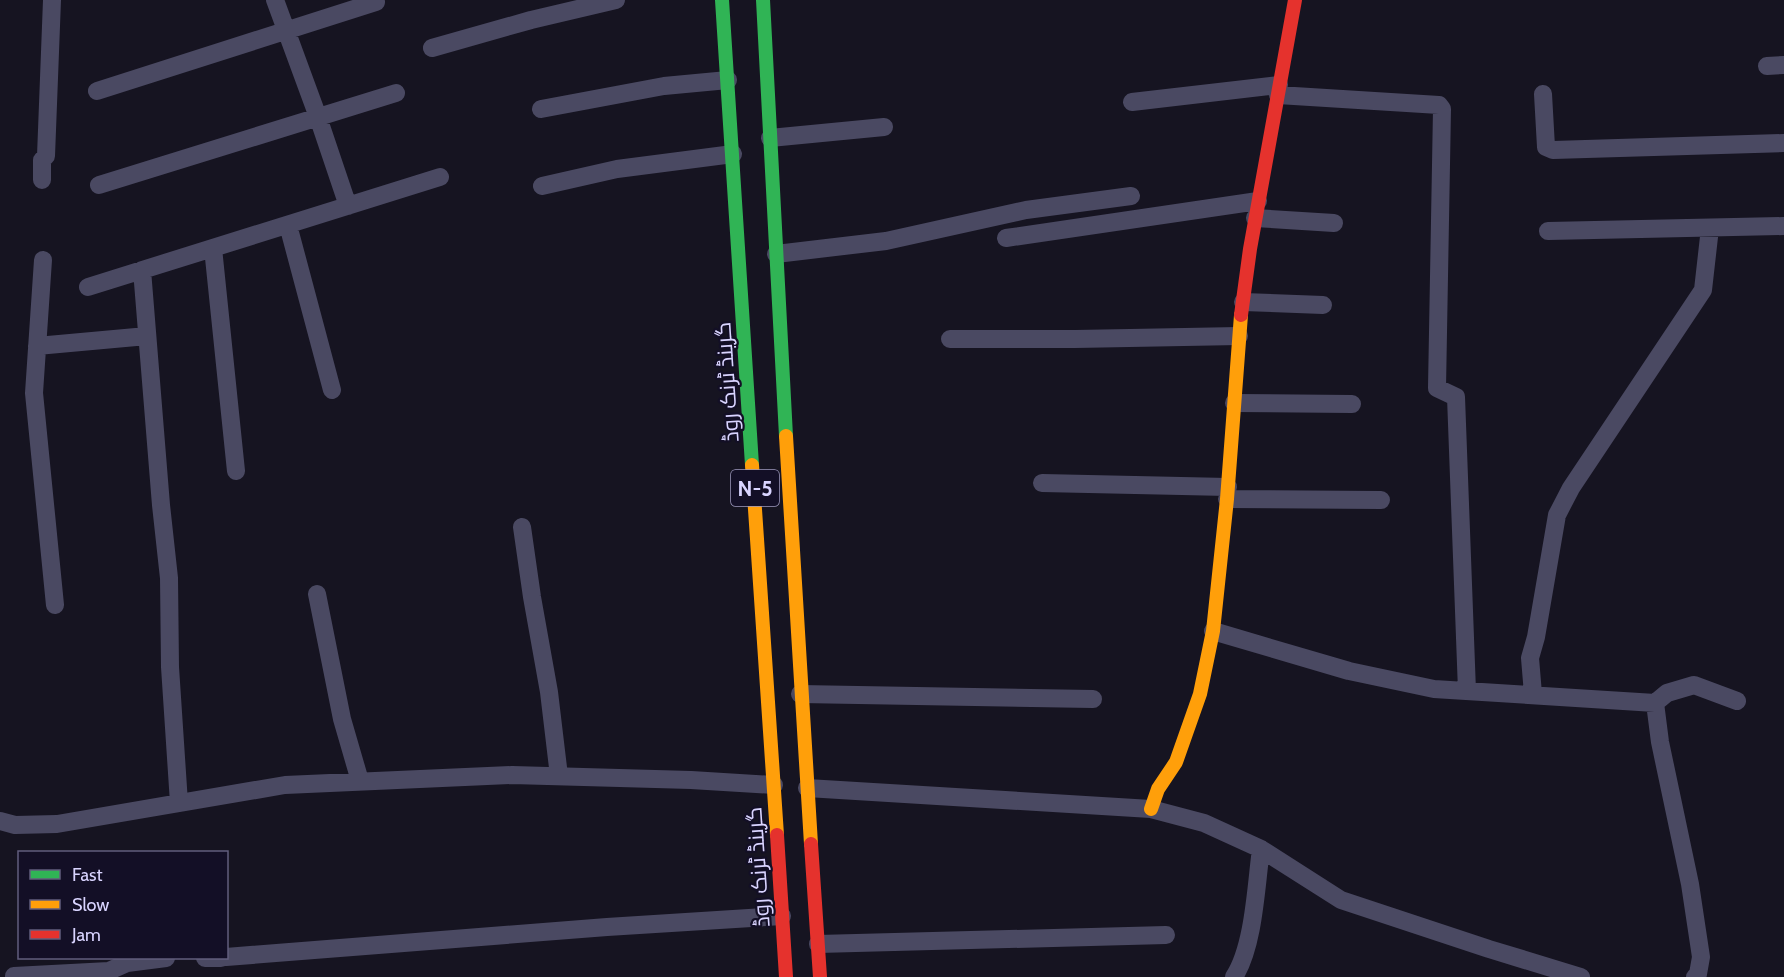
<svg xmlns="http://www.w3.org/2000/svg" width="1784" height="977" viewBox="0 0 1784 977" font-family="Cabin,Cairo,sans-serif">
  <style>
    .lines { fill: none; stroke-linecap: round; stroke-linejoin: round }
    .street { stroke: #4a4962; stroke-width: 18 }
    .fast { stroke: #30b455; stroke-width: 14 }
    .slow { stroke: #ff9f0a; stroke-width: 14 }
    .jam { stroke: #e5322d; stroke-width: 14 }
    .labels { text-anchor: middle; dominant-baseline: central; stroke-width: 4.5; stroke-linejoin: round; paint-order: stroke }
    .shield { fill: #130f26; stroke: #9e99be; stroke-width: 1.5 }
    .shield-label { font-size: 21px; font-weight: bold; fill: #d9d4ff }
    .street-label { font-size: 22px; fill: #d9d4ff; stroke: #130f26 }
  </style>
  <rect width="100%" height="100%" fill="#161421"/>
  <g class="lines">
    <path class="street" d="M275,0L318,117L348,206
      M432,48L531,20L616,0
      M1767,66L1784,65
      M97,91L376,2
      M1543,94L1546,147L1553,150L1784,143
      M1278,95L1439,105L1442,109L1437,388L1456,397L1467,691
      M1132,102L1279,85
      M541,109L664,86L728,80
      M770,138L884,127
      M42,180V160L46,156L52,0
      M99,185L396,93
      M542,186L617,169L733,154
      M1255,218L1334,223
      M288,225L332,390
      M1548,231L1784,226
      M1006,238L1258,201
      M213,248L236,471
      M776,254L886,241L1026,210L1131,196
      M43,260L34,393L55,605
      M142,270L161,505L169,578L170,667L179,803
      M88,287L440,177
      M1243,302L1323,305
      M950,339H1075L1239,336
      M37,346L147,336
      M1234,403L1352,404
      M1042,483L1228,487
      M1227,499L1381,500
      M522,527L532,597L549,692L559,776
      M317,594L342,719L360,781
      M1213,631L1349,671L1434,689L1655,703
      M800,694L1093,699
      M1533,694L1530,658L1536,637L1557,515L1571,488L1703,290L1710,228
      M807,788L1151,809L1204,823L1261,849L1341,900L1489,949L1581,977
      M0,821L15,825L57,824L285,785L512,775L691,780L774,785
      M818,944L1166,935
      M226,957L607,927L782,916
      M205,958H221
      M14,976L109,971L127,963L166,958
      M1234,977C1254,946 1256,886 1261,849
      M1695,977L1698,974L1701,957L1690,884L1660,742L1655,703L1667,693L1694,685L1737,701"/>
    <path class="fast" d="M722,0L752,465
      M763,0L786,436"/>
    <path class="slow" d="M786,436L811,844
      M752,465L777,835
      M1151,809L1158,789L1176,762L1200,694L1213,631L1227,499L1241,315"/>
    <path class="jam" d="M1241,315L1250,249L1295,0
      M777,835L786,977
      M811,844L820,977"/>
  </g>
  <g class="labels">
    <rect class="shield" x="731" y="470" width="48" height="36" rx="4.5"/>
    <g class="shield-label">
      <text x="755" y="488">N-5</text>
    </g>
    <g class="street-label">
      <text transform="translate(727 382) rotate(-94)">گرینڈ ٹرنک روڈ</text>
      <text transform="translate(758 867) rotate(-94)">گرینڈ ٹرنک روڈ</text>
    </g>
  </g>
  <rect x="18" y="851" width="210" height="108" fill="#130f26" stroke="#625e7d" stroke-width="1.5"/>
  <rect x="30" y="870" width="30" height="9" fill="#30b455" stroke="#625e7d" stroke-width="1.5"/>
  <text x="72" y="881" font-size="18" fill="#d9d4ff">Fast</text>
  <rect x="30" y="900" width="30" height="9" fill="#ff9f0a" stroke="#625e7d" stroke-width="1.5"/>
  <text x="72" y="911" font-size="18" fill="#d9d4ff">Slow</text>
  <rect x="30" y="930" width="30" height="9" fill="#e5322d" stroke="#625e7d" stroke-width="1.5"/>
  <text x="72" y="941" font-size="18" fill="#d9d4ff">Jam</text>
</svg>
